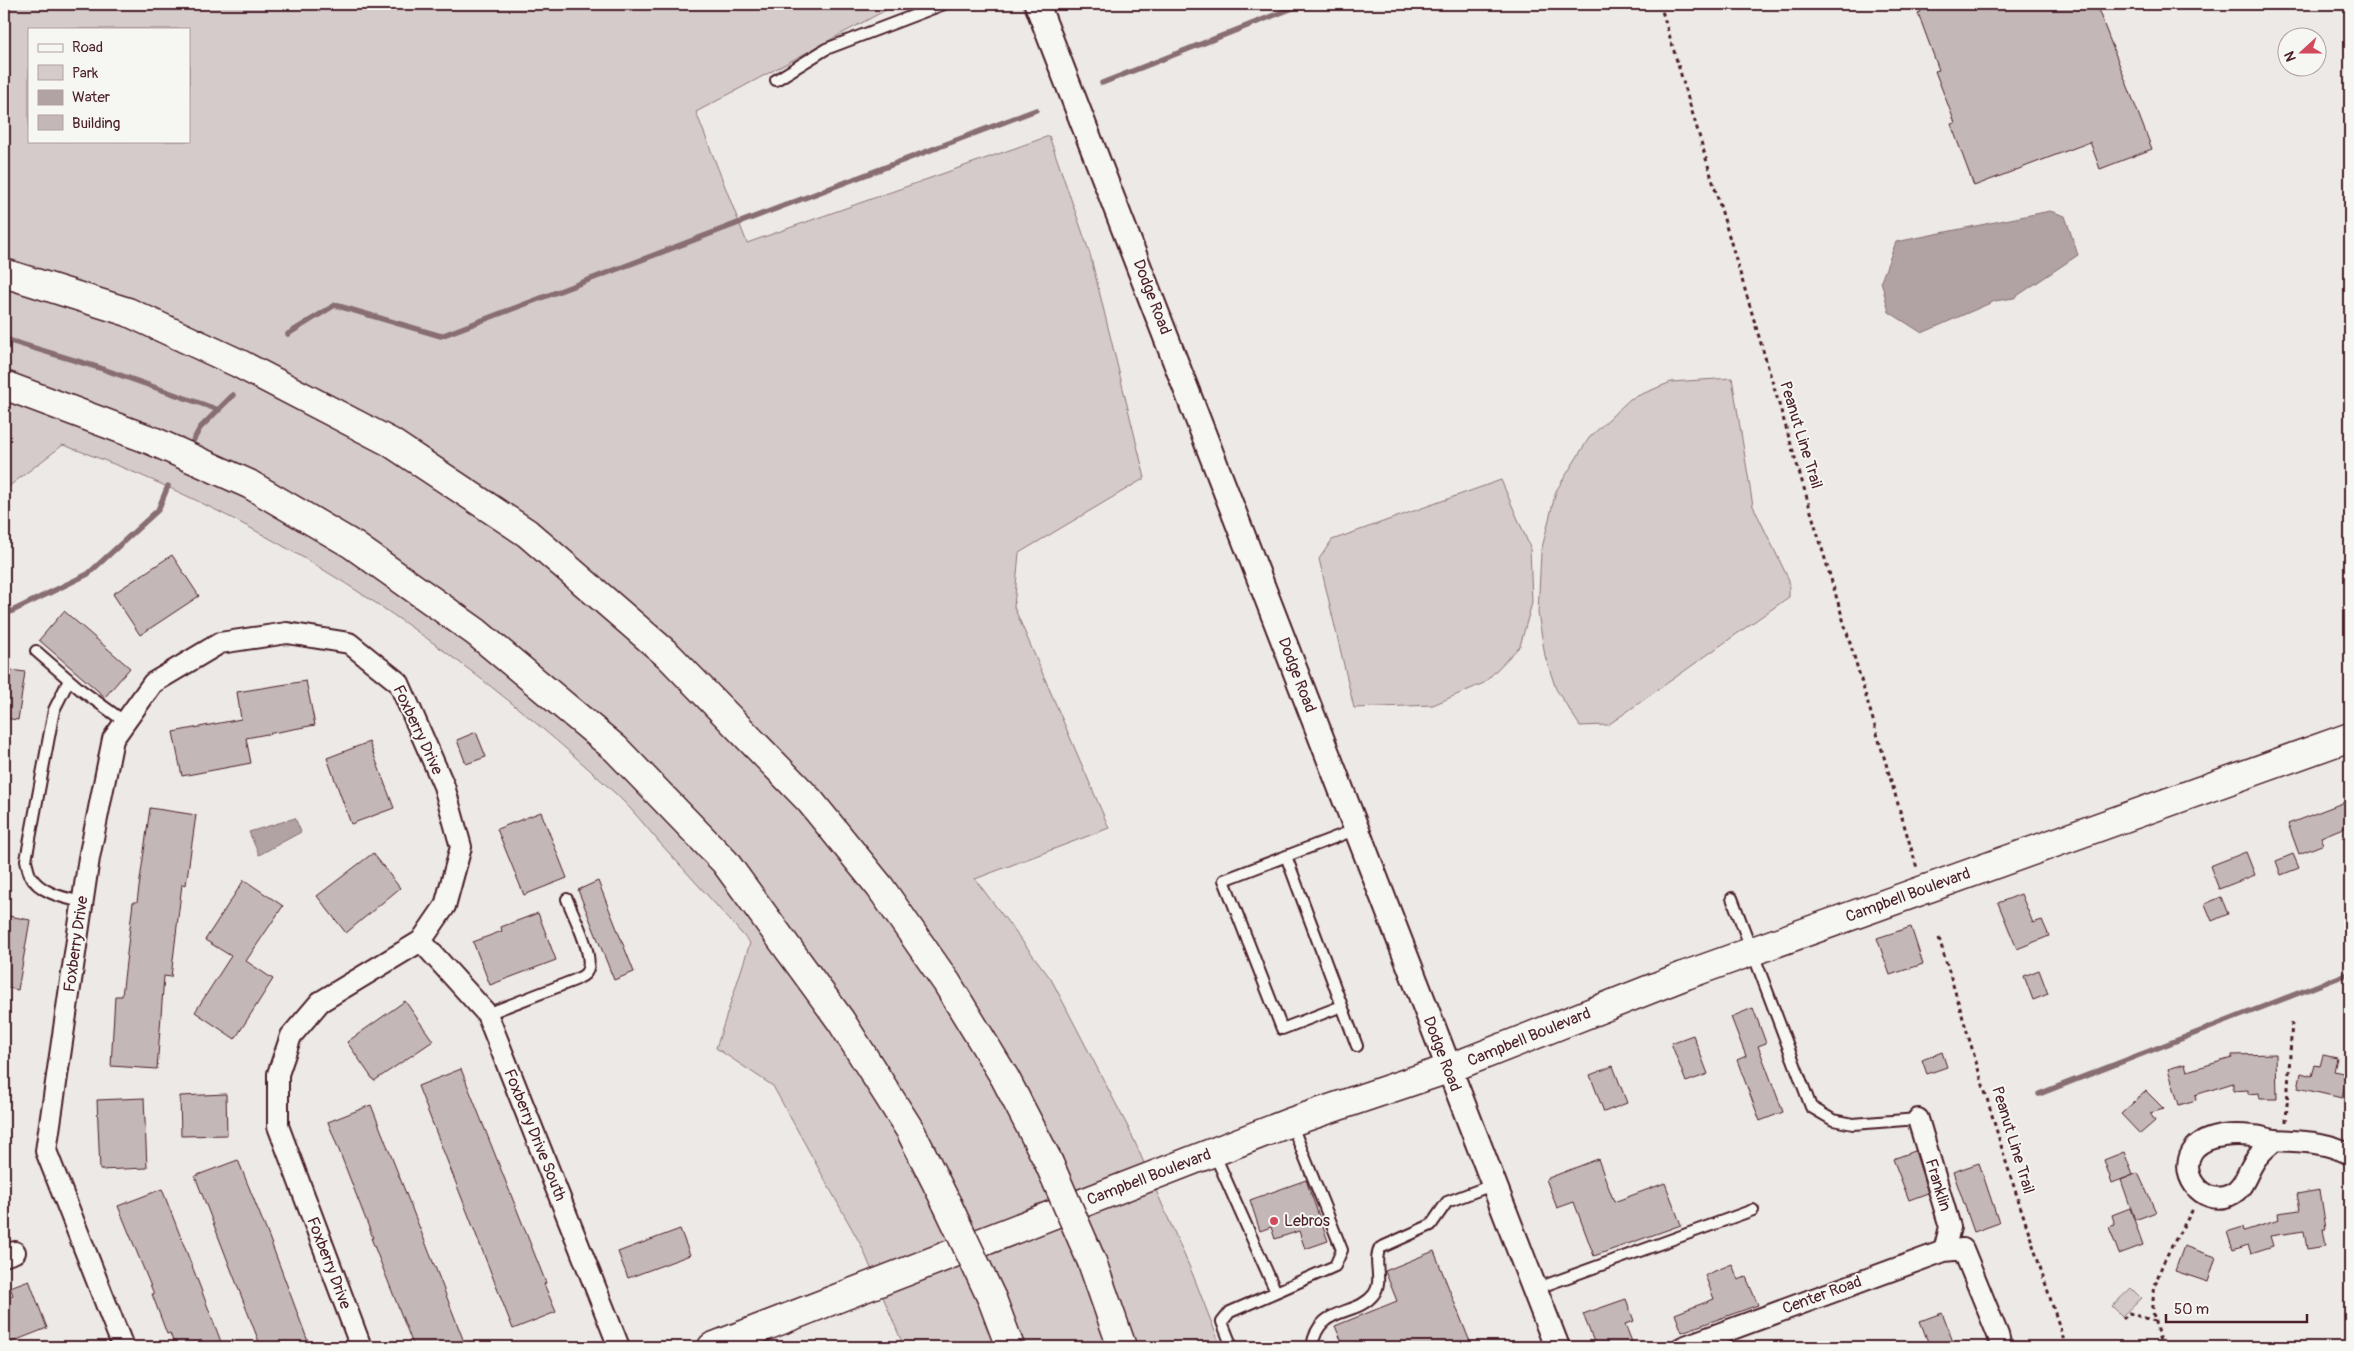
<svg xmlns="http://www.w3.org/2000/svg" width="2354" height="1351" viewBox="0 0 2354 1351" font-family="Pangolin,sans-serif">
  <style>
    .green { fill: #d4cbca; stroke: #8f757a; fill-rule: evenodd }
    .water { fill: #b1a2a3; stroke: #886e73 }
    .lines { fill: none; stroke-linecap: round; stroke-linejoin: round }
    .stream { stroke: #886e73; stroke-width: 5.5 }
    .building { fill: #c4b7b7; stroke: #4a1f2b }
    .service-casing { stroke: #4a1f2b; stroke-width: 14 }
    .minor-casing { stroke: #4a1f2b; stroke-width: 24 }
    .tertiary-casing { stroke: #4a1f2b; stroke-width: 28 }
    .secondary-casing { stroke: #4a1f2b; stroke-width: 31 }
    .motorway-casing { stroke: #4a1f2b; stroke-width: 31 }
    .path { stroke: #4a1f2b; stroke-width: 3; stroke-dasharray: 4 4; stroke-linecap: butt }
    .service { stroke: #f6f6f2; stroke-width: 10 }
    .minor { stroke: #f6f6f2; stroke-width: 20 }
    .tertiary { stroke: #f6f6f2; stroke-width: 24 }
    .secondary { stroke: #f6f6f2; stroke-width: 28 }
    .motorway { stroke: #f6f6f2; stroke-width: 28 }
    .motorway-bridge-casing { stroke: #4a1f2b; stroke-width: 31; stroke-linecap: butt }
    .motorway-bridge { stroke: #f6f6f2; stroke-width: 28 }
    .poi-dot { fill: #d1495b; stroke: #f6f6f2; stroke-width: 2 }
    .labels { text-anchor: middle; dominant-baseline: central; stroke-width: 4; stroke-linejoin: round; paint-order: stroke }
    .street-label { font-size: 16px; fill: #4a1f2b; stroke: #f6f6f2 }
    .poi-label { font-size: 16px; fill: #4a1f2b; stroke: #f6f6f2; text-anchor: start }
  </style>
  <rect width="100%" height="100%" fill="#ece9e6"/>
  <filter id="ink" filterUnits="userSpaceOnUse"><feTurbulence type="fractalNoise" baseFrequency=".02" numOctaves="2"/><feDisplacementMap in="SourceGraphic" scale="10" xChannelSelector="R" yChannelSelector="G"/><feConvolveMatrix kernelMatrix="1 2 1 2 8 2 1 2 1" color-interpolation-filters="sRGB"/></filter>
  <g filter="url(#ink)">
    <path class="green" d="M4,4H897L696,112L747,243L1049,136L1090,254L1145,478L1019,553L1014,607L1109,828L975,879L1051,979L1130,1131L1193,1275L1221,1347H904L862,1247L773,1086L716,1048L750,943C720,909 690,876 660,843C646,827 633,810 617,795C459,647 269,517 63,445L4,490ZM29,29H189V141H29Z
      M1732,378L1753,506L1789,580V597L1608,725L1580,726L1556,689L1545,656L1538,613L1541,552L1556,491L1589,438L1630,399L1671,382Z
      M1501,480L1530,547L1532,603L1520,646L1484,683L1433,705L1354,708L1319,559L1332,540Z
      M2131,1288L2141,1298L2122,1316L2112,1306Z"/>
    <path class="water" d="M2050,211L2065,216L2078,255L2014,298L1995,301L1922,333L1889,312L1881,281L1896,242Z
      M295,818L301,832L259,855L249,832Z"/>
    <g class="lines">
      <path class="stream" d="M1102,83L1303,4
        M288,334L335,305L441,336L1036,110
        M4,339L100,368L219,410
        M193,441L200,428L233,395
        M4,615L88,574L158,510L168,486
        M2039,1094L2350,973"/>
    </g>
    <path class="building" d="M1918,4H2096L2152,149L2100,169L2090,142L1974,186L1951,124L1955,123L1935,71L1939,70L1918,13L1921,12Z
      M172,555L199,596L140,635L113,594Z
      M64,611L130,668L105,697L39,640Z
      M4,669L25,672L18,720L4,718Z
      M306,681L315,725L246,738L251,763L182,776L173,732L241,719L237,692Z
      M476,732L486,757L466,764L457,740Z
      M369,742L394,808L351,824L327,758Z
      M2350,800V825L2321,837L2324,844L2299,854L2288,824Z
      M150,808L196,815L186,885L182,884L171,977L164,976L157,1069L111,1066L115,996H122L133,902H137Z
      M541,812L567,878L524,895L497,829Z
      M2246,852L2255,875L2219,889L2210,866Z
      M373,853L400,888L346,933L317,896Z
      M2293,854L2299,868L2281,875L2276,861Z
      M244,880L283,906L246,961L273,979L235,1039L195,1012L231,956L205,940Z
      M598,881L634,972L614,980L578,890Z
      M2021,894L2033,923L2042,920L2049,936L2017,949L1998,903Z
      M2221,897L2228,914L2212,921L2205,904Z
      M538,913L556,960L490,985L473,942L502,931L501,927Z
      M4,915L30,920L18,990L4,987Z
      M1911,927L1923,964L1890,975L1877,938Z
      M2039,970L2048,994L2033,1000L2024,976Z
      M405,1001L433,1041L374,1081L347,1042Z
      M1753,1008L1766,1043L1758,1046L1783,1112L1760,1121L1737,1060L1746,1056L1731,1017Z
      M1693,1035L1708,1074L1686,1082L1671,1043Z
      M1942,1052L1947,1067L1927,1074L1922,1060Z
      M2276,1054L2277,1099H2260L2259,1093L2248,1094V1090L2233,1091V1083L2195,1095L2196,1100L2179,1105L2168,1069L2185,1064L2187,1071L2232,1058V1055Z
      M2323,1055L2337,1058L2334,1071L2347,1074L2342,1098L2298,1088L2301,1073L2312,1076L2315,1065L2320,1066Z
      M1613,1066L1627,1103L1604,1112L1590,1075Z
      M461,1069L546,1283L544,1284L556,1312L513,1329L418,1086Z
      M2146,1091L2164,1109L2150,1113L2155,1121L2140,1134L2121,1114Z
      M226,1094L227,1135L181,1136L180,1096Z
      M144,1098L147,1168L100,1170L97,1100Z
      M371,1105L439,1277L466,1347H414L371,1238H373L328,1122Z
      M1915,1151L1928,1193L1909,1200L1893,1159Z
      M2124,1152L2133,1175L2112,1183L2104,1160Z
      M1598,1159L1614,1202L1665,1183L1681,1225L1594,1256L1574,1202L1557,1208L1546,1179Z
      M238,1160L269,1237L310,1347H261L195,1176Z
      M1979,1163L1999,1223L1974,1232L1953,1172Z
      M2138,1173L2156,1212L2135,1220L2121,1180Z
      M1306,1180L1328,1241L1305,1249L1299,1231L1275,1239L1271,1227L1260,1231L1250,1200Z
      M162,1189L199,1284L223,1347H175L170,1333L167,1334L152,1294H154L118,1206Z
      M2320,1190L2326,1229H2323L2326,1246L2307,1249L2304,1231L2270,1236L2273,1246L2251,1253L2248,1245L2233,1250L2227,1232L2243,1227L2244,1231L2279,1220L2278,1213L2300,1210L2297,1194Z
      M2130,1208L2143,1245L2119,1254L2109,1227L2115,1225L2112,1215Z
      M680,1229L690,1255L628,1278L618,1252Z
      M2184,1246L2216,1257L2208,1282L2175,1271Z
      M1434,1251L1472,1347H1344L1335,1326L1397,1301L1385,1271Z
      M1732,1264L1738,1280L1746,1277L1758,1305L1682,1332L1675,1314L1714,1299L1705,1275Z
      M29,1280L47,1328L4,1345V1299L13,1295L10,1287Z
      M1626,1299L1634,1321L1625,1324L1634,1347H1596L1583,1314Z
      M1942,1313L1955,1347H1930L1920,1321Z"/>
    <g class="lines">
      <defs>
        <path id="service" d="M776,80L826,49L944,4
          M36,651L81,690L125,722
          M69,680L54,710L26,860C27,865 28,871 30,875C39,893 65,898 82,902
          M1357,829L1224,880L1282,1029L1342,1006L1357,1046
          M1286,856L1342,1006
          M1732,898L1811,1107L1833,1120L1853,1124L1918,1119
          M487,1014L575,980C578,978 582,977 585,974C598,961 573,915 567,899
          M1214,1153L1276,1292L1335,1266L1342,1250L1291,1123
          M1535,1289L1753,1210
          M1232,1347L1222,1322L1230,1312L1276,1292
          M1312,1347C1318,1304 1356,1318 1374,1294C1384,1280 1372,1262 1380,1248L1431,1225L1447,1202L1492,1185"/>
        <path id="minor" d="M421,941L487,1014L619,1347
          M1918,1119L1950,1227L1944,1251
          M2275,1140C2267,1147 2259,1153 2254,1162C2246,1174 2244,1189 2230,1195C2202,1208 2175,1171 2195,1148C2208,1134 2236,1134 2253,1136C2261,1136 2268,1140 2276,1140C2302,1142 2325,1141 2350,1154
          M4,1256L15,1252
          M123,1347L46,1151L89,858L113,739L153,683L220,643L287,633L349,643L399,683L444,786L461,847L445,906L421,941L320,1002L291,1036L278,1074V1126L361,1347
          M1683,1347L1944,1251L1963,1249L1998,1335L2001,1347"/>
        <path id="tertiary" d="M1037,4L1557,1347"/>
        <path id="secondary" d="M712,1347L1291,1122L1448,1069L1686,975L2350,737"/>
        <path id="motorway" d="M4,273L128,312L238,363L390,442L527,533L669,656L810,801L880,887L947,983L1005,1078L1048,1161
          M4,385L153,441L249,484L353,545L476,632L616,749L725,862L841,1021L910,1130L947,1204
          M1092,1262L1122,1347
          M992,1299L1010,1347"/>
      </defs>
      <use href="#service" class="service-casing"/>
      <use href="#minor" class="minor-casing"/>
      <use href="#tertiary" class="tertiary-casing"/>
      <use href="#secondary" class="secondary-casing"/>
      <use href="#motorway" class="motorway-casing"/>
      <path class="path" d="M1660,4L1917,868
        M1939,938L2006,1162L2066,1347
        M2286,1122L2292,1021
        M2123,1319L2129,1313L2154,1321
        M2164,1347C2159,1342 2158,1333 2156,1326C2143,1283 2174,1245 2193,1209"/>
      <use href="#service" class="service"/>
      <use href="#minor" class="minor"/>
      <use href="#tertiary" class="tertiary"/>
      <use href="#secondary" class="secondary"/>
      <use href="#motorway" class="motorway"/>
      <defs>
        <path id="motorway-bridge" d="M1048,1161L1092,1262
          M947,1204L992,1299"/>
      </defs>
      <use href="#motorway-bridge" class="motorway-bridge-casing"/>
      <use href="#motorway-bridge" class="motorway-bridge"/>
    </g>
  </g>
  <circle class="poi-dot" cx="1274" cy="1221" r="5"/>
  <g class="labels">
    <g class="street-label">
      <text transform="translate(1152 297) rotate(69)">Dodge Road</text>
      <text transform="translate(1801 435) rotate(73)">Peanut Line Trail</text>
      <text transform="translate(1297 675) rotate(69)">Dodge Road</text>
      <text transform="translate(418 730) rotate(65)">Foxberry Drive</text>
      <text transform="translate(1908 895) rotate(-20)">Campbell Boulevard</text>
      <text transform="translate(76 944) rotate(-82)">Foxberry Drive</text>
      <text transform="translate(1529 1037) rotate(-22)">Campbell Boulevard</text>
      <text transform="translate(1442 1054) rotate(69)">Dodge Road</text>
      <text transform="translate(535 1135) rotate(68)">Foxberry Drive South</text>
      <text transform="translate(2013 1140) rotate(73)">Peanut Line Trail</text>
      <text transform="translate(1149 1177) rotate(-21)">Campbell Boulevard</text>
      <text transform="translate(1938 1185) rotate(73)">Franklin</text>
      <text transform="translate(329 1263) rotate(69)">Foxberry Drive</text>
      <text transform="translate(1822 1295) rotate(-20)">Center Road</text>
    </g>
    <g class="poi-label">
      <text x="1284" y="1221">Lebros</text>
    </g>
  </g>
  <rect width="2354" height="1351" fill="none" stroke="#f6f6f2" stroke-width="20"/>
  <rect x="10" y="10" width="2334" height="1331" fill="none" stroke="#4a1f2b" stroke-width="2" filter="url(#ink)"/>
  <rect x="28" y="28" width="162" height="115" fill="#f6f6f2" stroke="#b1a0a2"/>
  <rect x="38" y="44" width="25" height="8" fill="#f6f6f2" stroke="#b1a0a2"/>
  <text x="72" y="52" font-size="15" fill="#4a1f2b">Road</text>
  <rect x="38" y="65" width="25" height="15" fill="#d4cbca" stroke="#b1a0a2"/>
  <text x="72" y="78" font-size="15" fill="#4a1f2b">Park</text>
  <rect x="38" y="90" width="25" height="15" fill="#b1a2a3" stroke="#b1a0a2"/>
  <text x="72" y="102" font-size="15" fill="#4a1f2b">Water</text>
  <rect x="38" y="115" width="25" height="15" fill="#c4b7b7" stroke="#b1a0a2"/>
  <text x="72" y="128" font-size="15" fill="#4a1f2b">Building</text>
  <g transform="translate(2302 52) rotate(249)"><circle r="24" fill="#f6f6f2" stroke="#b1a0a2"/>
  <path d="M0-4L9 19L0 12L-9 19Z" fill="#d1495b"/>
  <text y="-8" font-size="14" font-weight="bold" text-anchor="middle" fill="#4a1f2b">N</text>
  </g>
  <path d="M2166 1314v8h141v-8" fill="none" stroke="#4a1f2b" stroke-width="2.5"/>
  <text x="2174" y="1314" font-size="15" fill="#4a1f2b" stroke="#f6f6f2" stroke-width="4" paint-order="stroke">50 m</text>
</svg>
